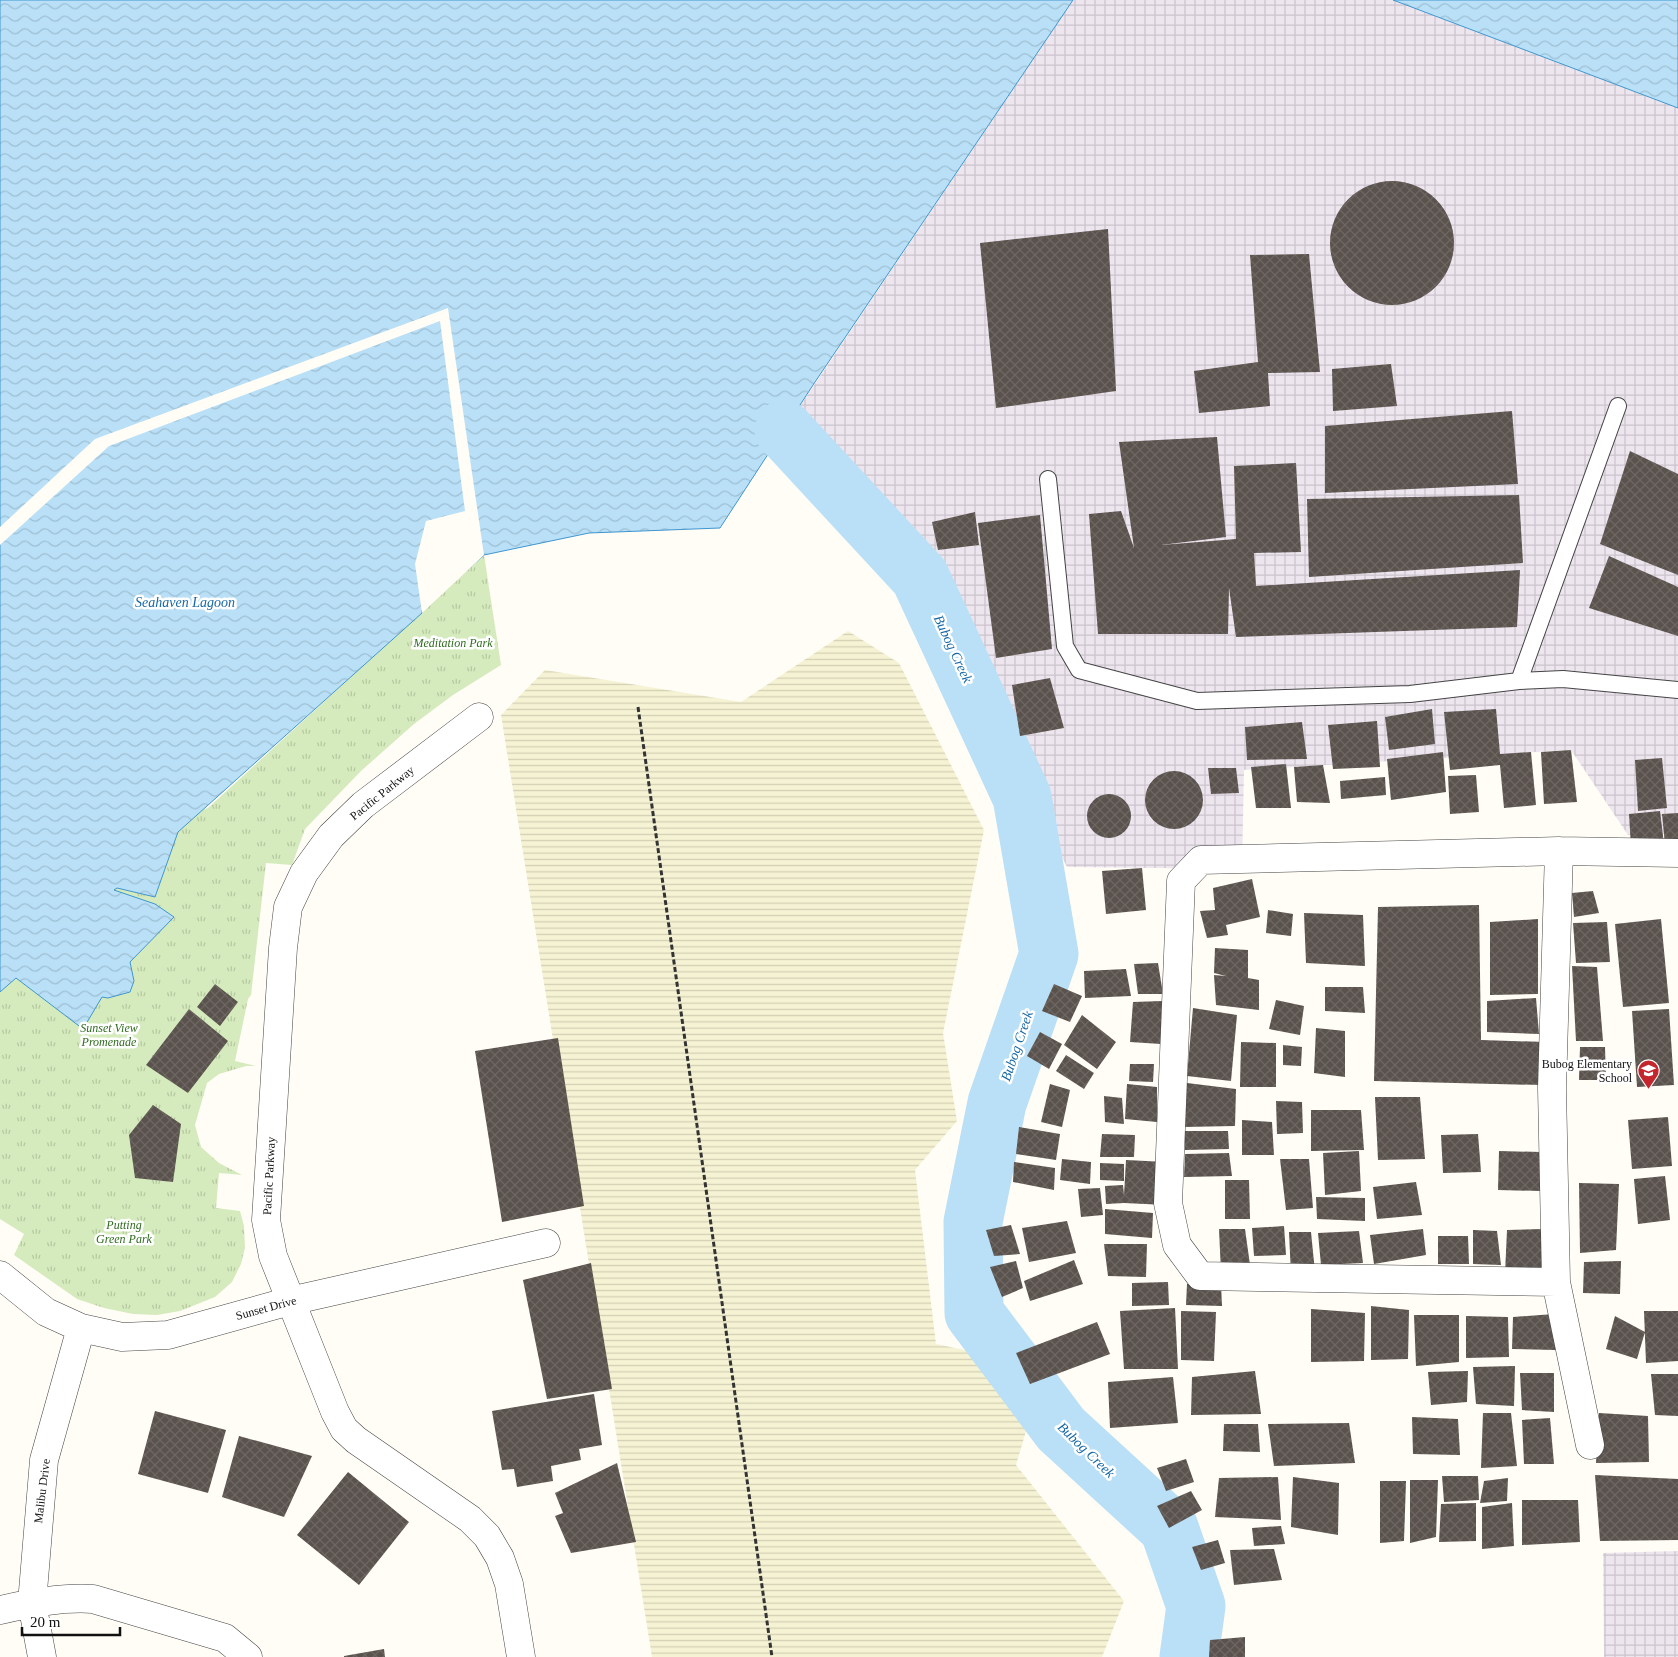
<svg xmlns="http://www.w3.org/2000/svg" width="1678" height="1657" viewBox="0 0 1678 1657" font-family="Georgia,serif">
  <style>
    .industrial { fill: url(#industrial-grid) }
    .farmland { fill: url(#farmland-rules) }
    .grass { fill: url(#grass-tufts) }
    .water { fill: url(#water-waves); stroke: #3f96cf }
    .pier { fill: #fffdf5 }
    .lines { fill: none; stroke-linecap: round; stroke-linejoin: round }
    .river { stroke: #b9e0f7; stroke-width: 59 }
    .building { fill: url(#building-cross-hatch) }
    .service-casing { stroke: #444; stroke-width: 18 }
    .minor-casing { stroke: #444; stroke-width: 29 }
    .path { stroke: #333; stroke-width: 3; stroke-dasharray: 5 2.5; stroke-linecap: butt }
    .service { stroke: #fff; stroke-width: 16 }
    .minor { stroke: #fff; stroke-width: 28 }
    .labels { text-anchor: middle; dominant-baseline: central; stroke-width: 5; stroke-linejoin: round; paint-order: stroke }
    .park-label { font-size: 12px; font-style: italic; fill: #2f6b1f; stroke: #fff }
    .street-label { font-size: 12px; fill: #111; stroke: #fff }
    .poi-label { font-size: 12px; fill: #111; stroke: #fff; text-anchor: end }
    .water-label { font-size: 14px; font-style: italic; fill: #1768a6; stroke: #fff }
  </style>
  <defs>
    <pattern id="industrial-grid" width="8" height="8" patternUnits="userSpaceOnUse" patternTransform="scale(1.25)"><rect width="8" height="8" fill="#eee6ef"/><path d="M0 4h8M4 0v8" fill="none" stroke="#cbc4cc"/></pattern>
    <pattern id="farmland-rules" width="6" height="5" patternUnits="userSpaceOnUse" patternTransform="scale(1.25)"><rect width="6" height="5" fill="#f6f3d4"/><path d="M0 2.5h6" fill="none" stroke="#d2cfb5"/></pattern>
    <pattern id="grass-tufts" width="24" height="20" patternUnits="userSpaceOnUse" patternTransform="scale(1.25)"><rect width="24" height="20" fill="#d5ebbd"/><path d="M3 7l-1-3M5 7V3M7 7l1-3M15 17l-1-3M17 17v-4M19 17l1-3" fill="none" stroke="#b6c8a1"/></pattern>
    <pattern id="water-waves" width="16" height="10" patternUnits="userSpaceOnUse" patternTransform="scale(1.25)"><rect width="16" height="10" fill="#b9e0f7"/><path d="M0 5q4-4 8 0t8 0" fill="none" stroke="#9ebfd3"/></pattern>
    <pattern id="building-cross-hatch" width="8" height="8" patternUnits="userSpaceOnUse" patternTransform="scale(1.25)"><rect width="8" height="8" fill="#5a524d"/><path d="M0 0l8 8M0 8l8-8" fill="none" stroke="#6d6662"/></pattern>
  </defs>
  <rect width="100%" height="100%" fill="#fffdf5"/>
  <path class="industrial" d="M1073,0H1393L1678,108V834L1628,835L1571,750L1244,770L1242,869L1067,867L920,577L784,430Z
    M1678,1551V1657H1604L1603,1553Z"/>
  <path class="farmland" d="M848,631L899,663L984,830L943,1033L957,1121L915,1170L936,1344L974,1352L1032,1411L1016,1465L1124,1601L1102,1657H652L501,715L545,670L741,702Z"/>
  <path class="grass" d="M484,555L501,665L453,695L414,724L361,771L305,829L292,865L266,863L251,995L248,999L235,1061L256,1066H246L219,1074L207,1083L195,1125L201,1147L219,1163L242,1175L219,1173L216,1208L240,1211L244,1226L245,1248L241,1264L232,1282L215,1297L180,1311L157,1315L133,1314L104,1308L77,1299L14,1255L24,1234L0,1219V987L184,815L208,808Z"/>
  <path class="water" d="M0,0H1073L815,382L720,528L589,533L484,555L422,610V613L178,832L155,897L117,888L114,890L155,904L174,917L130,962L134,981L130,992L108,998L102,997L83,1029L16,978L0,992Z
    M1393,0H1678V108Z"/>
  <path class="pier" d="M448,308L484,555L422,613L415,564L426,521L465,511L440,321L109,446L0,545V527L95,439Z"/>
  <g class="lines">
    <path class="river" d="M784,430L920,577L1022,797L1049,954L997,1103L973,1222L974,1313L1061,1429L1169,1528L1196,1606L1189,1657"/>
  </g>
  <path class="building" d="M1330 243a62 62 0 1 1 124 0a62 62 0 1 1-124 0Z
    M1108,229L1116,391L996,408L980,243Z
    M1309,254L1320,372L1268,373L1270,406L1199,413L1194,371L1258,362L1250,255Z
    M1391,364L1397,406L1333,411L1332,369Z
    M1512,411L1518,484L1325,493V426Z
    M1217,437L1226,537L1161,545L1236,539L1234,466L1296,463L1301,552L1254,553L1256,586L1520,570L1517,627L1236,637L1229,588L1228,634H1098L1089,514L1121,511L1134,548L1119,442Z
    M1630,451L1678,474V575L1600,544Z
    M1519,495L1523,563L1309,577L1307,499Z
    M975,512L979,545L938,550L932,522Z
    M1040,515L1052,649L996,658L978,523Z
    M1609,556L1678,587V636L1589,608Z
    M1050,678L1064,728L1020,736L1012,685Z
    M1432,709L1435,744L1389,750L1385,717Z
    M1496,709L1500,754L1531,752L1536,805L1504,808L1500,765L1450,770L1444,712Z
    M1377,721L1380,767L1333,769L1328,725Z
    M1302,722L1307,759L1247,760L1245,727Z
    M1571,750L1577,802L1544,804L1541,752Z
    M1443,752L1446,792L1391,800L1387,759Z
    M1662,758L1667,808L1638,811L1635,760Z
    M1286,764L1291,808H1256L1251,767Z
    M1323,765L1330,803L1297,802L1294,767Z
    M1208,768H1236L1239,793L1211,794Z
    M1145 800a29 29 0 1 1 58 0a29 29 0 1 1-58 0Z
    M1476,775L1479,812L1450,814L1448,776Z
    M1385,777L1386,795L1341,799L1340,781Z
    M1087 816a22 22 0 1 1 44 0a22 22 0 1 1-44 0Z
    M1660,811L1664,844L1631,847L1629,814Z
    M1678,813V845H1665L1662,814Z
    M1142,868L1146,910L1106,914L1102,871Z
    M1252,879L1260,917L1226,925L1228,935L1207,938L1200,911L1215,910L1213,888Z
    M1593,891L1599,913L1574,917L1572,893Z
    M1479,905L1481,1040L1545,1042L1541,1085L1374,1081L1378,907Z
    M1268,910L1293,914L1291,936L1266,933Z
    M1304,913L1363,915L1365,966L1306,963Z
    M1538,919V994L1490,995V922Z
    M1661,919L1669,1003L1623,1007L1615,924Z
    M1607,922L1610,962L1576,963L1573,923Z
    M1215,948L1248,950V978L1259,980V1010L1216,1005L1214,975L1226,976L1214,973Z
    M1158,963L1163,994H1138L1134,964Z
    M1572,966L1597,967L1603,1041H1576Z
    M1126,969L1131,996L1085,998L1084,971Z
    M215,984L238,1002L220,1026L197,1007Z
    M1054,984L1082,996L1070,1022L1042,1011Z
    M1325,987H1363L1365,1013L1325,1011Z
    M1536,998L1539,1034L1487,1032V1001Z
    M1276,1000L1304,1006L1300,1035L1269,1029Z
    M1162,1001L1161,1044L1130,1042L1133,1002Z
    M1193,1008L1237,1015L1231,1081L1187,1076Z
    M189,1009L228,1041L188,1093L146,1065Z
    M1669,1009L1674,1085L1637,1087L1632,1011Z
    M1082,1015L1116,1042L1097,1069L1064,1045Z
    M1316,1028L1345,1031V1077L1314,1073Z
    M1040,1032L1062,1044L1049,1069L1027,1056Z
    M558,1038L584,1206L502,1222L475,1051Z
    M1241,1042L1276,1043V1087H1240Z
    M1283,1045L1302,1047L1301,1066L1283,1065Z
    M1580,1047H1605L1606,1080H1579Z
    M1066,1055L1094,1073L1084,1089L1056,1071Z
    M1130,1064H1154L1153,1082L1129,1081Z
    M1187,1083L1236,1089L1235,1126L1184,1127Z
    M1050,1084L1070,1090L1062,1127L1041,1122Z
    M1127,1084L1157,1087V1122L1125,1119Z
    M1104,1096L1122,1098L1124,1124L1105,1122Z
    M1375,1097H1420L1425,1159L1378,1160Z
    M1276,1101L1302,1102L1303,1133L1277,1134Z
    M153,1105L181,1124L173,1182L135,1178L129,1135Z
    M1311,1110H1361L1364,1150L1311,1151Z
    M1668,1117L1672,1166L1632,1169L1628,1120Z
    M1242,1120L1272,1122L1274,1155H1242Z
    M1019,1127L1060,1134L1056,1160L1016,1154Z
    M1185,1131H1228L1229,1149L1185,1150Z
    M1102,1134L1135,1135L1134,1157H1100Z
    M1478,1134L1481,1172L1443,1173L1441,1135Z
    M1359,1151L1361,1191L1325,1195L1323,1153Z
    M1499,1151L1540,1152L1541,1191L1498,1190Z
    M1229,1153L1232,1176L1184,1177L1185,1154Z
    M1062,1159L1091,1162L1090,1184L1060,1180Z
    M1280,1159H1309L1313,1208L1286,1210Z
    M1126,1160L1166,1162V1205L1124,1203L1106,1204L1105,1186L1123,1185L1124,1195Z
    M1014,1162L1055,1168L1054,1190L1013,1182Z
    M1100,1163L1124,1164V1181L1100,1180Z
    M1665,1176L1670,1220L1638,1224L1634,1179Z
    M1225,1180H1249L1250,1219H1225Z
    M1416,1182L1422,1215L1377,1219L1373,1187Z
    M1579,1183L1619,1184L1616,1250L1580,1253Z
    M1100,1188L1103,1215L1081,1217L1078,1189Z
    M1316,1197L1365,1198V1221L1317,1219Z
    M1105,1209L1153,1213L1152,1238L1105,1234Z
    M1067,1221L1076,1253L1029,1262L1022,1228Z
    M1011,1225L1020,1254L994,1256L986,1230Z
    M1284,1226L1286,1255L1254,1256L1252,1228Z
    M1219,1229H1245L1251,1272H1221Z
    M1423,1229L1426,1255L1374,1264L1370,1235Z
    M1543,1229L1546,1272L1505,1274L1507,1230Z
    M1473,1230L1497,1231L1501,1265L1473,1264Z
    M1359,1231L1363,1263L1321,1265L1318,1233Z
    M1289,1232H1311L1315,1272L1291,1274Z
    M1438,1236H1468L1469,1264H1438Z
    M1104,1244H1147L1146,1277L1108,1276Z
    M1074,1260L1083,1284L1030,1301L1024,1281Z
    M1016,1261L1023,1288L1002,1297L990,1267Z
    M1621,1261L1620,1294L1583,1293L1584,1262Z
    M591,1263L612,1389L547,1399L523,1280Z
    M1168,1282L1169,1305L1132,1306V1283Z
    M1187,1284H1221L1222,1306L1186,1305Z
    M1371,1306L1409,1310L1408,1359L1371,1360Z
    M1175,1308L1178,1369H1124L1120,1311Z
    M1311,1309L1365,1313L1364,1361L1311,1362Z
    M1181,1311L1216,1312L1214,1361L1181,1360Z
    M1644,1311H1678V1361L1646,1363Z
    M1554,1314L1556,1350L1512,1349L1513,1317Z
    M1414,1315H1459V1362L1416,1366Z
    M1466,1316L1508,1317L1509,1357L1466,1358Z
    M1615,1316L1645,1332L1637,1359L1606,1349Z
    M1097,1322L1110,1354L1030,1384L1016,1353Z
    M1515,1366L1514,1406L1476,1404L1473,1367Z
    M1255,1371L1261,1414L1191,1415L1192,1377Z
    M1468,1371L1467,1402L1431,1405L1428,1372Z
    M1520,1373H1554V1412L1522,1410Z
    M1651,1374H1678V1416L1655,1415Z
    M1173,1377L1178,1423L1110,1428L1108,1382Z
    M594,1394L602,1445L579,1449L581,1460L551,1466L553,1481L517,1487L514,1469L502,1470L492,1411Z
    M155,1411L226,1430L208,1493L138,1474Z
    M1483,1413H1511L1517,1466L1481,1468Z
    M1599,1413L1648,1416L1649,1462L1596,1463Z
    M1412,1417L1458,1419L1460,1455L1413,1454Z
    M1550,1418L1554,1464H1524L1522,1420Z
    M1349,1423L1355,1463L1274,1466L1268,1424Z
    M1224,1424H1258L1260,1452L1223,1451Z
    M239,1436L312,1456L284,1517L222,1497Z
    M1186,1459L1194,1482L1166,1491L1157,1468Z
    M617,1463L636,1542L571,1553L555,1516L563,1513L555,1493Z
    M348,1472L409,1522L359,1585L297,1535Z
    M1595,1475L1678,1479V1540L1600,1541Z
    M1442,1476H1478L1479,1500L1444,1502Z
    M1278,1477L1281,1520L1215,1517L1219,1478Z
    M1293,1477L1339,1483L1338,1535L1291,1527Z
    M1508,1478L1507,1501L1480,1503L1484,1481Z
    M1410,1480H1438L1436,1537L1410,1543Z
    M1380,1481H1406L1404,1541L1380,1543Z
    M1191,1491L1202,1510L1169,1528L1157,1506Z
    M1522,1500H1578L1580,1542L1522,1545Z
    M1476,1503V1541L1439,1542L1441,1504Z
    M1512,1503L1514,1546L1482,1549V1507Z
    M1281,1526L1285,1544L1254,1546L1252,1528Z
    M1218,1540L1225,1563L1201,1570L1192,1547Z
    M1274,1549L1282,1580L1234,1585L1230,1550Z
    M1245,1637V1657H1209L1210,1640Z
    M384,1649L385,1657H344V1656Z"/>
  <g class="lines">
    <defs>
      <path id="service" d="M1048,479L1065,646L1079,670L1197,701L1410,694L1519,681L1563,679L1678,690
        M1519,681L1618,406"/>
      <path id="minor" d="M479,717L363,805L331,836L304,873L288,907L283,948L266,1220L273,1256L335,1412L344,1429L356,1440L470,1519L487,1536L500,1558L509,1584L521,1657
        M1559,851L1552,1088L1556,1282L1590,1445
        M0,1275L46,1312L81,1328L122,1337L168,1335L290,1301L546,1243
        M1556,1282L1200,1276L1177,1245L1168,1203L1181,881L1201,860L1559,851L1678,853
        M0,1610C31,1603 62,1597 93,1599L225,1638L248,1657
        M42,1657L32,1603L44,1460L81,1328"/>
    </defs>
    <use href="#service" class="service-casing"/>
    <use href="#minor" class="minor-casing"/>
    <path class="path" d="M638,707L772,1657"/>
    <use href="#service" class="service"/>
    <use href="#minor" class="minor"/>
  </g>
  <defs>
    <symbol id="school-pin" viewBox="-11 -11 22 30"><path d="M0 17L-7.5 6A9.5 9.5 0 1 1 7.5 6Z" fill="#c4262e" stroke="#fff"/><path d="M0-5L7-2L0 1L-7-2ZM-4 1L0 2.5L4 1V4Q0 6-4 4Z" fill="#fff"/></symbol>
  </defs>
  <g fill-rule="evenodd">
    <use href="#school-pin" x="1636" y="1058" width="25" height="34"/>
  </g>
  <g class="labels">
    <g class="park-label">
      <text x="453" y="643">Meditation Park</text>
      <text x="109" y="1028">Sunset View<tspan x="109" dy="14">Promenade</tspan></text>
      <text x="124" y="1225">Putting<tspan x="124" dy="14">Green Park</tspan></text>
    </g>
    <g class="street-label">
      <text transform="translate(382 793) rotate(-39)">Pacific Parkway</text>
      <text transform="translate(269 1176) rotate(-87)">Pacific Parkway</text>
      <text transform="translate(266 1308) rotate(-15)">Sunset Drive</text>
      <text transform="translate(42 1491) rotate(-83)">Malibu Drive</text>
    </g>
    <g class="poi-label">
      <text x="1632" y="1064">Bubog Elementary<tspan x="1632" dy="14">School</tspan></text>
    </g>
    <g class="water-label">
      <text x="185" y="602">Seahaven Lagoon</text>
      <text transform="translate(953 649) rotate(65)">Bubog Creek</text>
      <text transform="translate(1017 1046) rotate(-71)">Bubog Creek</text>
      <text transform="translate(1086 1450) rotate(44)">Bubog Creek</text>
    </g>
  </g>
  <path d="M22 1627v8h98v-8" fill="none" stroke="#111111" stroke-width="2.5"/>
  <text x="30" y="1627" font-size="15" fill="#111111" stroke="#ffffff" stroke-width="4" paint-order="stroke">20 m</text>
</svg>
